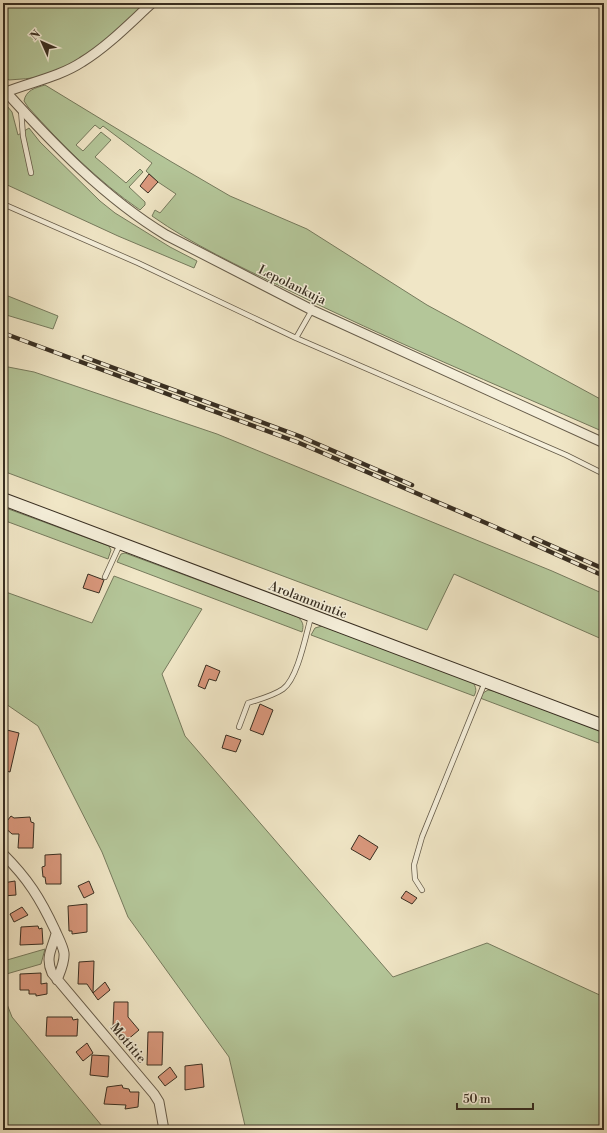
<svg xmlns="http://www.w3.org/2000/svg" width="607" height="1133" viewBox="0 0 607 1133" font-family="'Libre Bodoni',serif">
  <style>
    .green { fill: #b4c699; stroke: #767a5d }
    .building { fill: #da987d; stroke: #382e21 }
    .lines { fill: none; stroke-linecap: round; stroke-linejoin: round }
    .lane-casing { stroke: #665c4a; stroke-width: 6 }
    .street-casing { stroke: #665c4a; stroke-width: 11 }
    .secondary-casing { stroke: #382e21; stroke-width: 14 }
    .lane { stroke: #f5efda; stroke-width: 4.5 }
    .street { stroke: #f5efda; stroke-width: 9 }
    .secondary { stroke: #f5efda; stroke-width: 12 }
    .rail-casing { stroke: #382e21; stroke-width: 4.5 }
    .rail { stroke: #f5efda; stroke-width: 3; stroke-dasharray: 9; stroke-linecap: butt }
    .labels { text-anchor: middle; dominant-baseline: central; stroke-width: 3; stroke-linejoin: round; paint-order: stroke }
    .street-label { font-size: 13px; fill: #382e21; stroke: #f5efda }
  </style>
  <rect width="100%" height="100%" fill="#f0e6c6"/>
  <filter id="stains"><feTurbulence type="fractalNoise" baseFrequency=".005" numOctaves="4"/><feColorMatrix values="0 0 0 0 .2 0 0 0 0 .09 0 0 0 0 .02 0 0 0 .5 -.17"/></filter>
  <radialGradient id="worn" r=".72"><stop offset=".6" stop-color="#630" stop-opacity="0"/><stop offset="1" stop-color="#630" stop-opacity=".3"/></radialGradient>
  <path class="green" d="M3,3H147C114,32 85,63 42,76C32,79 19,79 9,80L3,76Z
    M45,85L170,161L230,196L307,229L427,305L604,401V432C497,385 389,340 284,288C239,266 193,245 152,216L155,210L160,213L176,194L158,182L146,171L152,163L103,126L100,129L95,125L76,145L83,151L101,132L111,140L95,157L126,183L140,169L143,172L129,187L145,202V205L140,210C98,181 62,145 28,107L24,101C26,90 35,88 45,85Z
    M3,101L12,112L18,135L29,128L40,142L100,201L115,213L170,247L197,261L194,268L118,236L3,183Z
    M3,294L58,316L53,329L3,314Z
    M3,366L34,372L217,434L552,571L604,594V640L454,574L427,630L3,471Z
    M3,507L109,546L111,550L108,559L3,520Z
    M125,553L298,617C303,622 304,625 302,632L117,562L121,554Z
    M114,576L202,609L162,674L185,736L393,977L487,943L604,997V1130H246L229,1057L128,917L102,852L38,726L3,702V591L92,623Z
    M322,626L473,682C476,688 477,690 474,696L311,635L315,628Z
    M488,690L493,691L604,732V745L480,698L483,693Z
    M45,949L41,964L3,975V954L7,960Z
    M3,994L12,1017L102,1126L103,1130H6L3,1127Z"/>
  <path class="building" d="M149,174L158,182L148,193L140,186Z
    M88,574L104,580L99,593L83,588Z
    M206,665L220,671L216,681L209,679L205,689L198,686Z
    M260,704L273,710L263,735L250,730Z
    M3,729L19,733L10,772L3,770Z
    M226,735L241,740L236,752L222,748Z
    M11,816L14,818L30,817L31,822L34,823L33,848H18L19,834H12L3,826Z
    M359,835L378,847L370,860L351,849Z
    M61,854V884H46L45,877H43L42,867L45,866V855Z
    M15,881L16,895L3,896V883Z
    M89,881L94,893L84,898L78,886Z
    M406,891L417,898L412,904L401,898Z
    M87,904V932L72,934V931H69L68,906Z
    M22,907L28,915L14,922L10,914Z
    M38,926L39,929L42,928L43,944L20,945L21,927Z
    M94,961L93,993L87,984H78L79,962Z
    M41,973V984L47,983V994L36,996V994H29V990H20V974Z
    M105,982L110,990L98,1000L93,993Z
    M114,1002H128V1017L139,1030L126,1041L113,1026Z
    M47,1017H72L73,1020L78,1019L77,1036H46Z
    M148,1032H163L162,1065H147Z
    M87,1043L93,1053L83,1061L76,1052Z
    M92,1055L109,1056L108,1077L90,1075Z
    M202,1064L204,1087L185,1090V1066Z
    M170,1067L177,1077L165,1086L158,1077Z
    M122,1085L123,1088L129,1089L130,1092H139L138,1107L125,1109L126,1105L104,1104L107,1087Z"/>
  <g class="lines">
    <defs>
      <path id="lane" d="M21,110L23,136L31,173
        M3,204L138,263L296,338L566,455L604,474
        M296,338L312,310
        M105,577L120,544
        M239,727L248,703C260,699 273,696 283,689C298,678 306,634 311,617
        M422,890L415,879L414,865L422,837L485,682"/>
      <path id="street" d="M3,90L6,92C31,82 59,77 82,62C108,46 130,23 152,3
        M6,92C54,145 105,198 166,235L312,310L604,443
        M3,854C28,879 40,898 55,930C58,937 63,946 64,953C65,962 60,972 57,980
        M56,934C52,949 45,957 52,973L154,1094L159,1102L164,1130"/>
      <path id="secondary" d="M3,499L604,726"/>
    </defs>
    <use href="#lane" class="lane-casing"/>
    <use href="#street" class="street-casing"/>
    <use href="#secondary" class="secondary-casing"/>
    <use href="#lane" class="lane"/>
    <use href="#street" class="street"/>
    <use href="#secondary" class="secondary"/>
    <defs>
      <path id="rail" d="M3,333L297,442L493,526L604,576
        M84,357L299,436L412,485
        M534,538L604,569"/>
    </defs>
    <use href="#rail" class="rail-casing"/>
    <use href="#rail" class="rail"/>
  </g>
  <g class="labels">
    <g class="street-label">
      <text transform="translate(292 285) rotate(26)">Lepolankuja</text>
      <text transform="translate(308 600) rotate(21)">Arolammintie</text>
      <text transform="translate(128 1043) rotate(50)">Mottitie</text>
    </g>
  </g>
  <rect width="607" height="1133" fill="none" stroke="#f0e6c6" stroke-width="16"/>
  <rect x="4" y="4" width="599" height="1125" fill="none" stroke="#382e21" stroke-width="2"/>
  <rect x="8" y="8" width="591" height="1117" fill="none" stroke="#382e21"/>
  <g transform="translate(42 42) rotate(315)" stroke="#f5efda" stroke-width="3" paint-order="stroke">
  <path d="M0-3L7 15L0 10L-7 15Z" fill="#382e21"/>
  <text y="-6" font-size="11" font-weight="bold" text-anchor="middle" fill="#382e21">N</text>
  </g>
  <path d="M457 1103v6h76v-6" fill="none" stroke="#382e21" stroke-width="2"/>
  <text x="463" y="1103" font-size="12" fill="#382e21" stroke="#f5efda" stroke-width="3" paint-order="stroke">50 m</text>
  <rect width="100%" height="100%" filter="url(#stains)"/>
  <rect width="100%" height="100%" fill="url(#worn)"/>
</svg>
